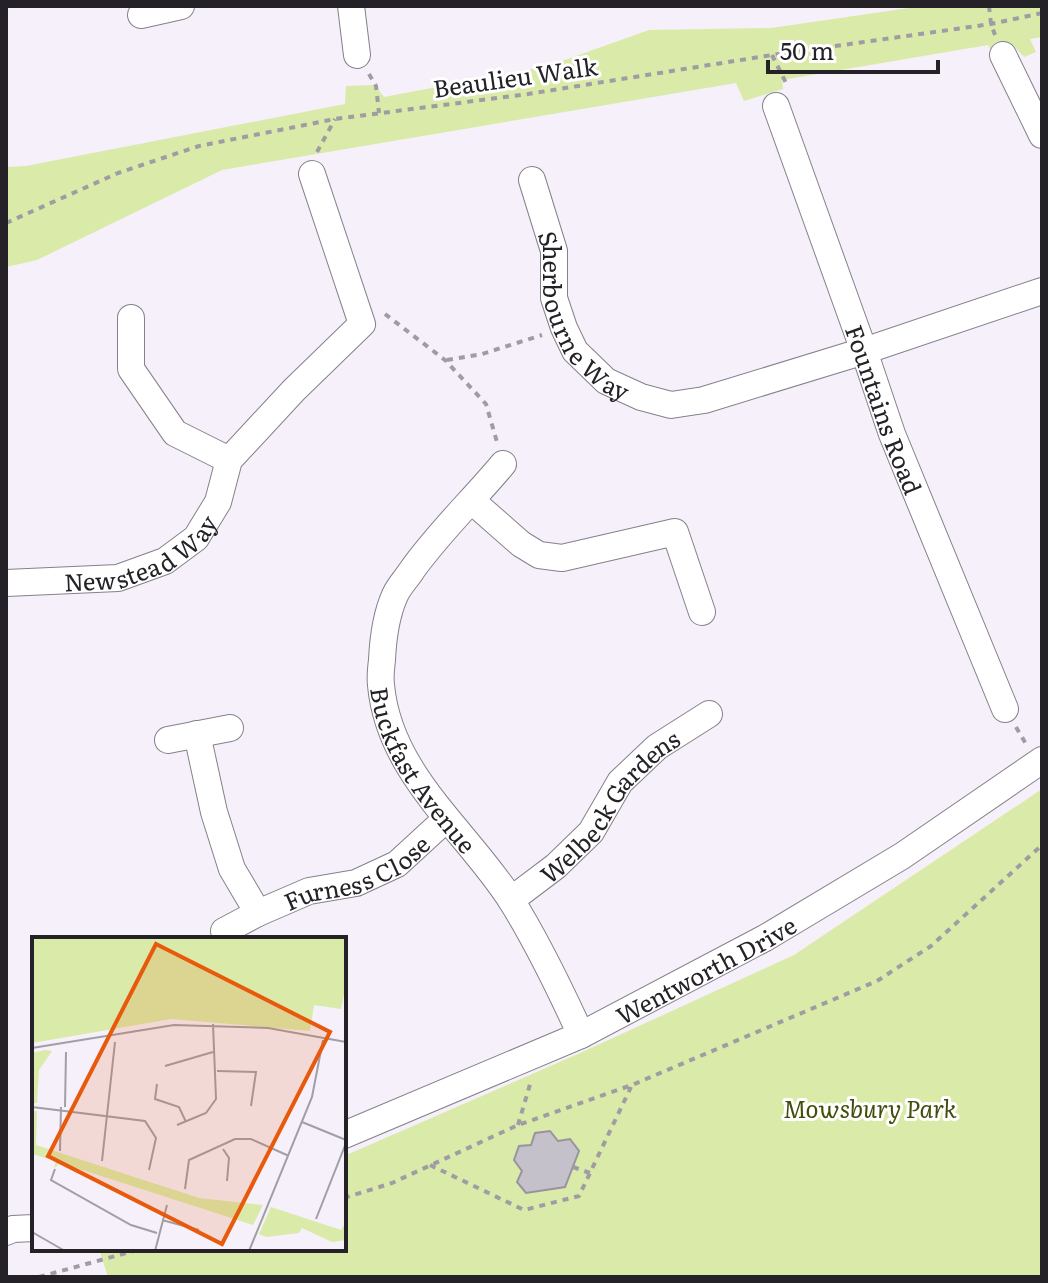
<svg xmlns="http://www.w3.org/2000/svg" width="1048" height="1283" viewBox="0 0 1048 1283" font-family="Literata,serif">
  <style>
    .green { fill: #daeaa8 }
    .building { fill: #c5c1ca; stroke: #98939d; stroke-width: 2 }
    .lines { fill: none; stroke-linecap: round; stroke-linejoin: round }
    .minor-casing { stroke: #85818a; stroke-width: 28 }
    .path { stroke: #a09ca4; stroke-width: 4; stroke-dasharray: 6 6; stroke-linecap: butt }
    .minor { stroke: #fff; stroke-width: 26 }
    .labels { text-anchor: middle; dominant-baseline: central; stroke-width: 6; stroke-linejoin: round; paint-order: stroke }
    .street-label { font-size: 24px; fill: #242226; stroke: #fff }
    .park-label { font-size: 24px; font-style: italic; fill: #434e0b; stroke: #fff }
    .inset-road { fill: none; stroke: #a19ea5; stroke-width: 2 }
    .view { fill: #e8590c; fill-opacity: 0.15; stroke: #e8590c; stroke-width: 4 }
    .inset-edge { fill: none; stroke: #242226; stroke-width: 4 }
  </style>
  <rect width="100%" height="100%" fill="#f5f0fa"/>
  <path class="green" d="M923,6H1042V37L1030,39L1036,52L1024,57L1013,45L993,54L988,45L782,80L783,89L744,101L736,83L222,170L37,260L6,267V167L26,166L345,104L346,86L375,85L384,97L548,66L649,30L771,28Z
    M1042,789V1277H108L99,1249H344V1156L578,1054L794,955Z"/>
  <path class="building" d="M550,1131L558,1141L570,1139L579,1151L565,1187L526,1193L517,1182L522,1171L514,1160L519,1146L531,1145L535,1133Z"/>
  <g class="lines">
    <defs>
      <g id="minor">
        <path d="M351,6L357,55"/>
        <path d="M141,15L181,6"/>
        <path d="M1003,55L1042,135"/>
        <path id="s1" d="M776,106L864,351L892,434L1005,709"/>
        <path id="s2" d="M532,180L554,251V298L564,328L575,351L606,381L641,397L671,405L704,400L864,351L1042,291"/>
        <path d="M131,318V369L175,433L229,460"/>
        <path id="s3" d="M503,464C473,500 439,532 412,570C407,578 399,586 395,595C386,615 383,638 382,660C381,668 380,677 381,685C389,774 466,830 511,900C538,943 560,989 581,1035"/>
        <path d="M472,501L521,544L539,555L562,558L675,532L702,612"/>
        <path id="s4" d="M6,583L118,578L165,561L196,538L218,502L229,460L294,390L362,324L312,174"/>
        <path id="s5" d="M197,734L214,812L232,869L258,913L309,891L356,883L397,864L446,819"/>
        <path d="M168,740L230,728"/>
        <path id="s6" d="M511,900L556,866L591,832L620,782L657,747L709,714"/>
        <path d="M224,931L258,913"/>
        <path id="s7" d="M344,1135L581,1035L765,938L902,856L1042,760"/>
        <path d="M6,1232L13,1229L34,1228"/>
      </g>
    </defs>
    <use href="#minor" class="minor-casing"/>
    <path class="path" d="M989,6L991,24L995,35
      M772,55L787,85
      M369,74L376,86L379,113
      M317,152L335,119
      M6,223L118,173L199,146L335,119L528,94L772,55L991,24L1042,13
      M385,314L445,360L486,404L497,442
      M447,360L482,354L542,335
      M1016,727L1026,744
      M518,1125L531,1081
      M430,1165L524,1210L579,1196L631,1087
      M573,1167L590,1173
      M344,1198L392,1183L518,1125L632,1085L877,981L931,946L1042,845
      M39,1277L141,1249"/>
    <use href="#minor" class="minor"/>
  </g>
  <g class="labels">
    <g class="street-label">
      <text transform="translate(515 76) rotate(-8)">Beaulieu Walk</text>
      <text stroke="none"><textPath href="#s2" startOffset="150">Sherbourne Way</textPath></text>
      <text stroke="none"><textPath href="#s1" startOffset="322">Fountains Road</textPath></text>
      <text stroke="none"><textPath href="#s4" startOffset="142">Newstead Way</textPath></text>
      <text stroke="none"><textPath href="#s3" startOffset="358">Buckfast Avenue</textPath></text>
      <text stroke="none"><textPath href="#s6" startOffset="138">Welbeck Gardens</textPath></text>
      <text stroke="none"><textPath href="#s5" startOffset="298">Furness Close</textPath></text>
      <text stroke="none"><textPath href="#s7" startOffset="398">Wentworth Drive</textPath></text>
    </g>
    <g class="park-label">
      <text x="870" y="1107">Mowsbury Park</text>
    </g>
  </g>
  <g transform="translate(32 937)">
    <rect width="314" height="314" fill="#f5f0fa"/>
    <path d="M0,0H314V48L309,72L282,68L278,94L139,82L0,106ZM13,113L20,114L7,133L5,166H0V116ZM0,174H5L4,208L167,261L231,268L221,288L29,226L22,231L24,224L0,217ZM239,270L309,293L314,285V303L300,305L270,291L267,296L234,300L227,297Z" fill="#daeaa8"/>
    <path class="inset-road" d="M0,111L142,88L236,91L314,105M133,129L181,115M185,134L224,135L219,169M125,147L123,162L147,170L154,185M0,170L113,184L124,201L117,233M33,170L34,115M270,185L314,203M145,188L174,176L184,162L181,87M191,212L197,221L195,244M28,214L29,170M70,224L83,105M23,232L19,243L99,288L125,296M153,252L157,223L203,202H219L257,219M284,282L314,206M130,283L167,293M0,295L33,314M123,314L135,268M217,314L280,160L291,103"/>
    <path class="view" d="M124,7L298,95L190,307L16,219Z"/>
    <rect width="314" height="314" class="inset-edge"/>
  </g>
  <rect width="1048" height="1283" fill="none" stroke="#242226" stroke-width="16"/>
  <path d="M768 60v12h170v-12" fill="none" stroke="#242226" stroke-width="4"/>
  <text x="780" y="60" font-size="24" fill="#242226" stroke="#ffffff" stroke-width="6" paint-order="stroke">50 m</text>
</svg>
